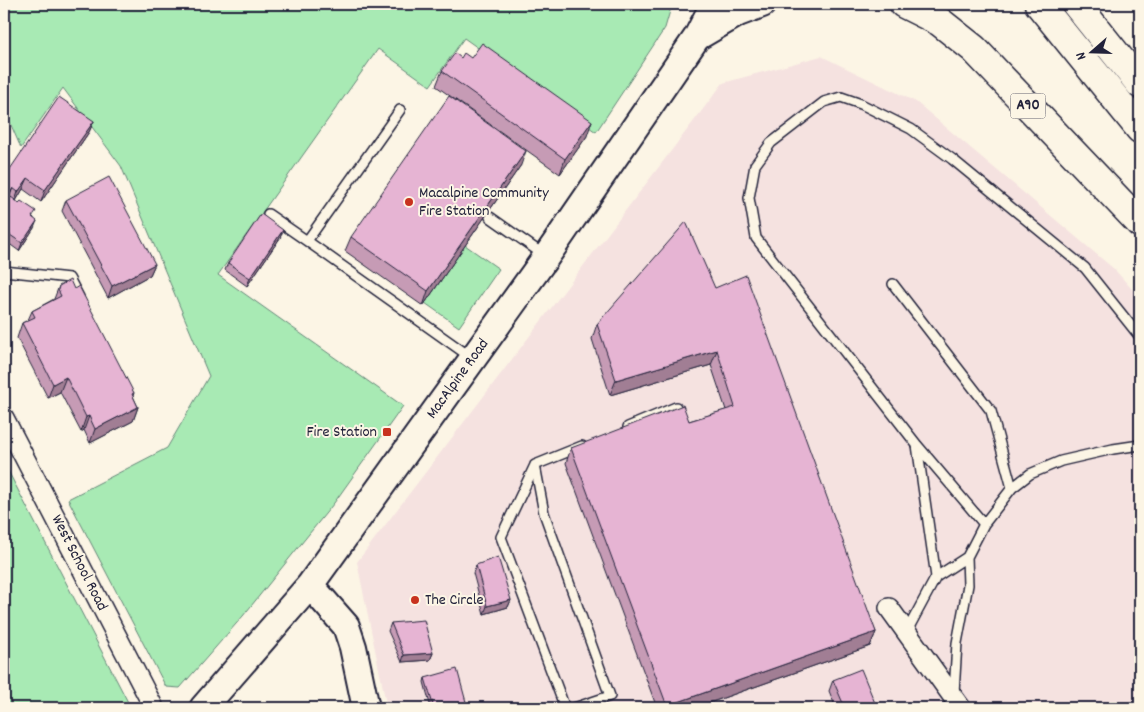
<svg xmlns="http://www.w3.org/2000/svg" width="1144" height="712" viewBox="0 0 1144 712" font-family="Dekko,sans-serif">
  <style>
    .built { fill: #f5e2e0 }
    .green { fill: #a8eab4; stroke: #658678 }
    .lines { fill: none; stroke-linecap: round; stroke-linejoin: round }
    .lane-casing { stroke: #22223b; stroke-width: 12 }
    .street-casing { stroke: #22223b; stroke-width: 22 }
    .secondary-casing { stroke: #22223b; stroke-width: 30 }
    .highway-casing { stroke: #22223b; stroke-width: 31 }
    .lane { stroke: #fcf5e5; stroke-width: 9 }
    .street { stroke: #fcf5e5; stroke-width: 19 }
    .secondary { stroke: #fcf5e5; stroke-width: 26 }
    .highway { stroke: #fcf5e5; stroke-width: 28 }
    .wall { fill: #c69bb5; stroke: #22223b }
    .shaded-wall { fill: #a17e94; stroke: #22223b }
    .building { fill: #e6b4d3; stroke: #22223b }
    .poi-dot { fill: #c8321e; stroke: #fcf5e5; stroke-width: 2 }
    .labels { text-anchor: middle; dominant-baseline: central; stroke-width: 4; stroke-linejoin: round; paint-order: stroke }
    .shield { fill: #fcf5e5; stroke: #63616e; stroke-width: 1 }
    .shield-label { font-size: 15px; font-weight: bold; fill: #22223b }
    .poi-label { font-size: 16px; fill: #22223b; stroke: #fcf5e5; text-anchor: start }
    .street-label { font-size: 16px; fill: #22223b; stroke: #fcf5e5 }
  </style>
  <rect width="100%" height="100%" fill="#fcf5e5"/>
  <filter id="ink" filterUnits="userSpaceOnUse"><feTurbulence type="fractalNoise" baseFrequency=".02" numOctaves="2"/><feDisplacementMap in="SourceGraphic" scale="10" xChannelSelector="R" yChannelSelector="G"/><feConvolveMatrix kernelMatrix="1 2 1 2 8 2 1 2 1" color-interpolation-filters="sRGB"/></filter>
  <g filter="url(#ink)">
    <path class="built" d="M821,56L916,102L1114,269L1140,298V708H387L357,562L723,83Z"/>
    <path class="green" d="M4,4H672L665,28L596,132L464,38L430,86L378,49L218,275L403,406L334,503L243,616L180,688L166,687L68,499L167,448L209,376L121,166L63,88L21,148L4,109Z
      M465,245L499,269L459,327L425,303Z
      M4,463L131,708H4Z"/>
    <g class="lines">
      <defs>
        <path id="lane" d="M400,110L307,241L472,358
          M268,214L307,241
          M490,217L544,255
          M4,271L69,278L79,297
          M893,284L991,411L1012,488
          M628,427L676,407
          M917,445L936,577
          M535,465L501,537L565,708
          M984,524L917,445L756,238L749,198L755,165L771,143L824,102L841,97L861,104L911,129L952,159L1085,268L1140,337
          M907,631L936,577L967,557
          M954,693L957,643L968,585L967,557L984,524L1012,488L1030,474L1061,461L1113,449L1140,445
          M574,708L610,696L544,513L535,465L582,446"/>
        <path id="street" d="M4,418L154,708
          M889,608L961,708"/>
        <path id="secondary" d="M697,37L738,13L762,4
          M310,585L346,626L353,647L366,708
          M203,708L310,585L546,257L697,37L714,4"/>
        <path id="highway" d="M904,4L940,22L974,49L1140,223
          M1039,4L1140,129
          M1076,4L1140,84"/>
      </defs>
      <use href="#lane" class="lane-casing"/>
      <use href="#street" class="street-casing"/>
      <use href="#secondary" class="secondary-casing"/>
      <use href="#highway" class="highway-casing"/>
      <use href="#lane" class="lane"/>
      <use href="#street" class="street"/>
      <use href="#secondary" class="secondary"/>
      <use href="#highway" class="highway"/>
    </g>
    <path class="wall" d="M461,58L587,136L560,174L436,86L442,71Z
      M94,121L89,132L41,202L23,189L16,201L34,218V228L19,251L4,240V208L9,200L4,206V178Z
      M521,165L423,306L345,251L351,237Z
      M66,200L155,264L150,275L108,298L62,211Z
      M283,230L280,238L247,286L225,270L228,263Z
      M59,286L134,393L133,396L138,407L133,421L90,443L84,430L81,432L60,392L48,398L17,338L22,323L28,320L32,311L54,299Z
      M715,288L876,632L870,646L695,708H657L566,463L571,448L689,421L726,410L711,365L610,395L592,339L597,324Z
      M476,565L511,600L508,607L484,614L473,573Z
      M391,623L433,653L430,660L402,662L388,631Z
      M425,678L466,702L464,706L454,708H431L424,682Z
      M833,680L877,708H836L829,691Z"/>
    <path class="shaded-wall" d="M94,121L89,132L41,202L45,190Z
      M592,121L587,136L560,174L565,159Z
      M526,151L521,165L423,306L428,291Z
      M28,178L23,189L14,204L18,192Z
      M13,188L8,200L4,206L7,197Z
      M37,221L34,228L19,251L22,243Z
      M283,230L280,238L247,286L250,278Z
      M155,264L150,275L108,298L112,286Z
      M717,350L711,365L610,395L616,380Z
      M66,377L60,392L48,398L53,384Z
      M138,407L133,421L90,443L95,429Z
      M89,416L84,430L81,432L86,417Z
      M511,600L508,607L484,614L487,606Z
      M876,632L870,646L695,708H666L667,706Z
      M433,653L430,660L402,662L404,655Z
      M466,702L464,706L454,708H439Z"/>
    <path class="building" d="M482,43L592,121L565,159L442,71L455,53L461,58L464,53L471,58Z
      M449,96L526,151L428,291L351,237Z
      M59,97L94,121L45,190L28,178L18,192L13,188L7,197L4,195V178Z
      M109,177L155,264L112,286L66,200Z
      M11,197L19,203L21,201L36,211L32,217L37,221L22,243L4,231V208Z
      M261,214L283,230L250,278L228,263Z
      M686,222L715,288L746,275L876,632L667,706L571,448L683,405L689,421L735,407L717,350L616,380L597,324Z
      M70,280L74,289L79,286L134,393L132,394L138,407L95,429L89,416L86,417L66,377L53,384L22,323L35,317L32,311L61,296L58,290L59,286Z
      M498,557L511,600L487,606L476,565Z
      M424,620L433,653L404,655L391,623Z
      M457,669L466,702L439,708H434L425,678Z
      M861,669L877,708H845L833,680Z"/>
  </g>
  <g class="poi-dot">
    <circle cx="409" cy="202" r="5"/>
    <rect x="382" y="427" width="10" height="10" rx="2.5"/>
    <circle cx="415" cy="600" r="5"/>
  </g>
  <g class="labels">
    <rect class="shield" x="1010.5" y="93.5" width="35" height="25" rx="4"/>
    <g class="shield-label">
      <text x="1028" y="106">A90</text>
    </g>
    <g class="poi-label">
      <text x="419" y="193">Macalpine Community<tspan x="419" dy="18">Fire Station</tspan></text>
      <text x="377" y="432" text-anchor="end">Fire Station</text>
      <text x="425" y="600">The Circle</text>
    </g>
    <g class="street-label">
      <text transform="translate(458 379) rotate(-54)">MacAlpine Road</text>
      <text transform="translate(79 563) rotate(63)">West School Road</text>
    </g>
  </g>
  <rect width="1144" height="712" fill="none" stroke="#fcf5e5" stroke-width="20"/>
  <rect x="10" y="10" width="1124" height="692" fill="none" stroke="#22223b" stroke-width="2" filter="url(#ink)"/>
  <g transform="translate(1092 52) rotate(250)" stroke="#fcf5e5" stroke-width="4" paint-order="stroke">
  <path d="M0-4L9 19L0 12L-9 19Z" fill="#22223b"/>
  <text y="-8" font-size="14" font-weight="bold" text-anchor="middle" fill="#22223b">N</text>
  </g>
</svg>
